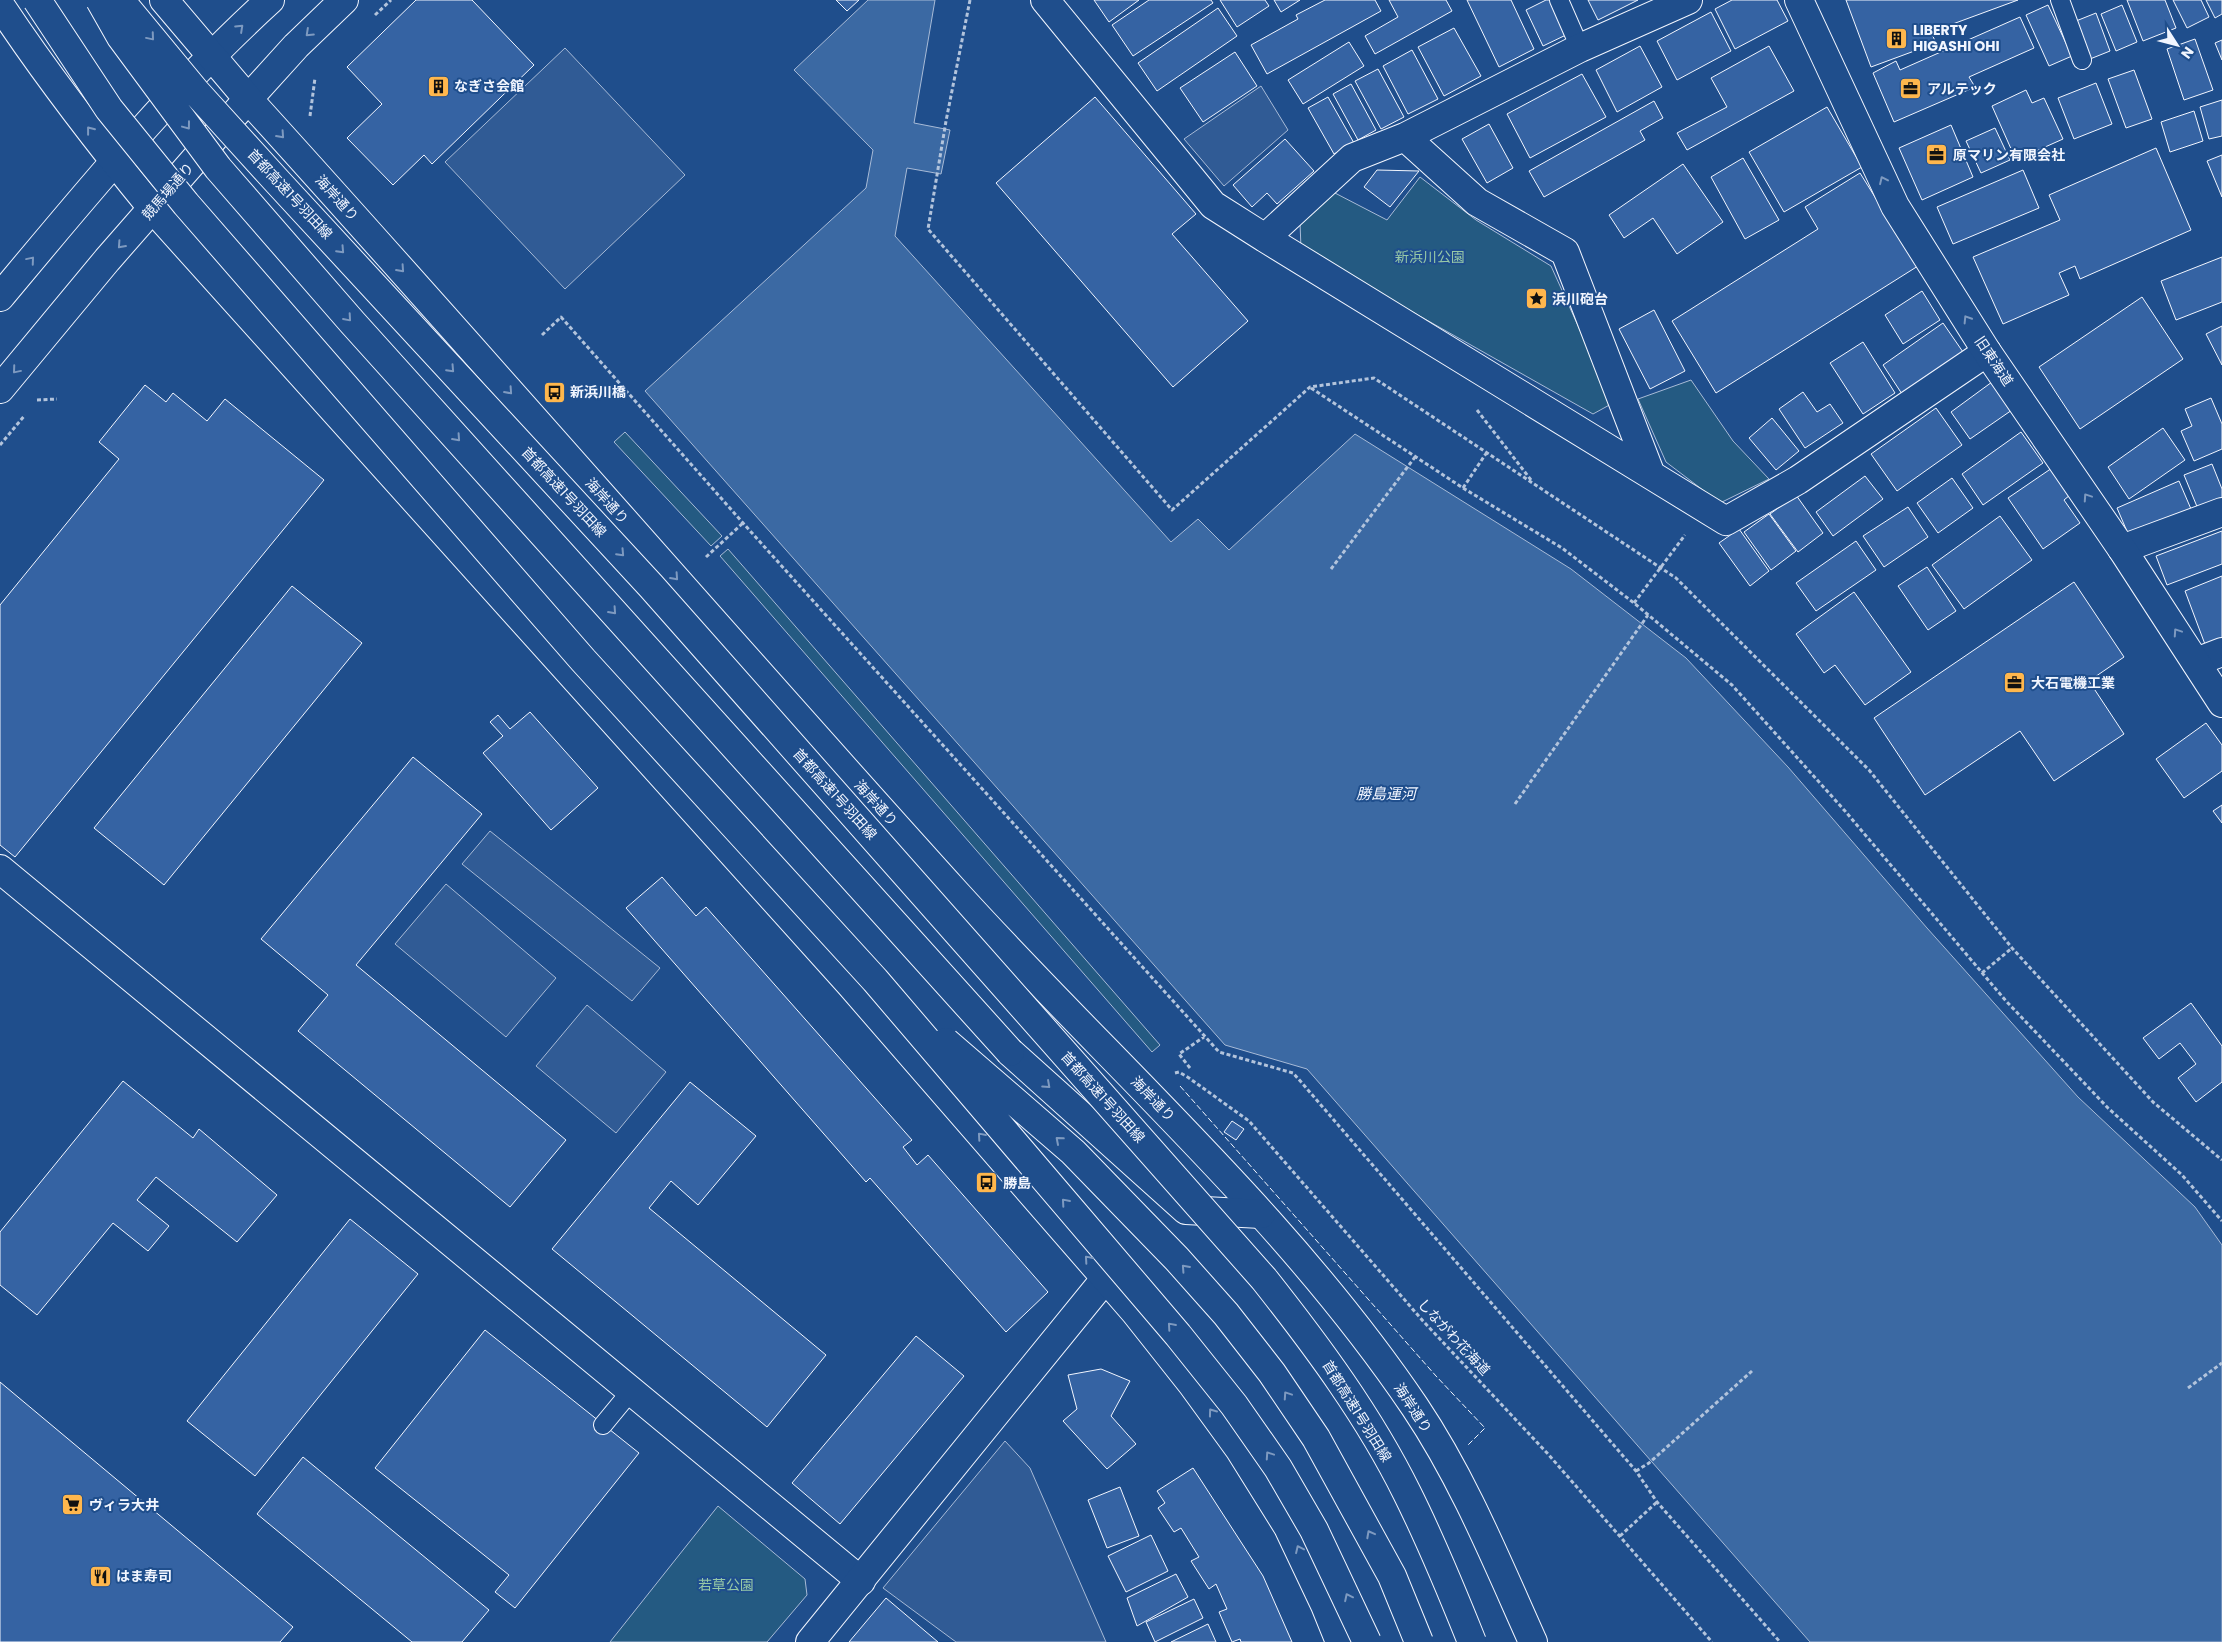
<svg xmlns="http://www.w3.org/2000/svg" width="2222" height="1642" viewBox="0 0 2222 1642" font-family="Poppins,'Noto Sans JP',sans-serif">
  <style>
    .green { fill: #245a82; stroke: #a8bbd7 }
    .parking { fill: #305b95; stroke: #a8bbd7 }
    .water { fill: #3b69a3; stroke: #a8bbd7 }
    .building { fill: #3563a3; stroke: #f2f6ff }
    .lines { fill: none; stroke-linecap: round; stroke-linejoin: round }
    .lane-casing { stroke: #f2f6ff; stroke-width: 20 }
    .street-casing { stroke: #f2f6ff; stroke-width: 30 }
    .secondary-casing { stroke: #f2f6ff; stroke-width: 30 }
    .primary-casing { stroke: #f2f6ff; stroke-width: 30 }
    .highway-casing { stroke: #f2f6ff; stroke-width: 30 }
    .path { stroke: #b3c4dc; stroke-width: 3; stroke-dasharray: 4 2.5; stroke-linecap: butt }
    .lane { stroke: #1f4e8c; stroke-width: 18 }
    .street { stroke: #1f4e8c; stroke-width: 28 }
    .secondary { stroke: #1f4e8c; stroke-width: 28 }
    .primary { stroke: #1f4e8c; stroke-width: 28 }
    .highway { stroke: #1f4e8c; stroke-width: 28 }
    .highway-bridge-casing { stroke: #f2f6ff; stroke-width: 30; stroke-linecap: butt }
    .highway-bridge { stroke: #1f4e8c; stroke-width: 28 }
    .fence { stroke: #f2f6ff; stroke-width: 1; stroke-dasharray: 6 2.5; stroke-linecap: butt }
    .oneway { stroke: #7e9ac0 }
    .labels { text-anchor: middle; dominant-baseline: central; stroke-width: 4; stroke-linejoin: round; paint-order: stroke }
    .poi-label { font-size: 14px; font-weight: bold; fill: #f2f6ff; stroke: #1f4e8c; text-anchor: start }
    .street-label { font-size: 14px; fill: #f2f6ff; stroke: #1f4e8c }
    .park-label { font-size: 14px; fill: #97c8a6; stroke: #1f4e8c }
    .water-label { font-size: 15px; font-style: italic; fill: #f2f6ff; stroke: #1f4e8c }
  </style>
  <rect width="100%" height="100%" fill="#1f4e8c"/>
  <path class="green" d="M1420,177L1476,220L1551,266L1613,403L1593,414L1301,249L1300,222L1333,192L1387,220Z
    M1691,380L1733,441L1769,479L1720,503L1666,462L1638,399Z
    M625,432L722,536L711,546L614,442Z
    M728,549L1160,1045L1152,1052L720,556Z
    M718,1506L805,1579L807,1595L767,1642H610Z"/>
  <path class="parking" d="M565,48L685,175L565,289L445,162Z
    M1261,86L1288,130L1224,186L1184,139Z
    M490,831L660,968L632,1001L462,864Z
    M446,884L556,978L506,1037L395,944Z
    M587,1005L666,1072L616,1133L536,1066Z
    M1005,1441L1030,1468L1106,1642H956L883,1588Z"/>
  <path class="water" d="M868,0H935L914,123L950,130L941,174L907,168L895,236L1171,542L1198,519L1229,550L1355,434L1571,569L1686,658L1788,767L1927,928L2078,1097L2195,1207L2222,1245V1642H1810L1307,1069L1225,1045L645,391L866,188L873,150L794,70Z"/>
  <path class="building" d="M416,0H472L534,65L432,164L424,155L393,185L347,138L382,104L347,67Z
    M836,0H859L847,11Z
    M1094,0H1139L1109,22Z
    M1149,0H1211L1213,3L1133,56L1112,25Z
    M1220,0H1265L1269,6L1237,27Z
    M1274,0H1300L1281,12Z
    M1325,0H1375L1381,11L1267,74L1251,45L1298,19L1296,15Z
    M1389,0H1446L1452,11L1375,54L1365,36L1398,17Z
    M1467,0H1511L1534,49L1499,67Z
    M1546,0H1551L1568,34L1543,46L1526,10Z
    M1588,0H1638L1598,20Z
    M1732,0H1777L1788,21L1735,49L1715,9Z
    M1846,0H2018L1931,32L1936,43L1871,67Z
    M2127,0H2165L2176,28L2143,41Z
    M2173,0H2201L2209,17L2187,28Z
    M2206,0H2222V14L2215,18Z
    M2048,5L2072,56L2049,66L2026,15Z
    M2122,5L2137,42L2116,51L2101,14Z
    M1218,8L1237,36L1157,91L1138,63Z
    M1711,12L1731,51L1677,80L1657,41Z
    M2096,13L2110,51L2090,59L2076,21Z
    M2020,17L2034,48L1969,77L1975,87L1894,122L1873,73L1896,61L1900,70Z
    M1454,28L1481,76L1444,96L1418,47Z
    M2195,39L2213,90L2184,100L2167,49Z
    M2222,40V60L2215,43Z
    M1349,42L1364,66L1303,104L1288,80Z
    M1640,46L1662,87L1617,112L1596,70Z
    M1769,46L1794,91L1687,150L1677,133L1727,107L1711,78Z
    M1412,50L1438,99L1408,114L1383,66Z
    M1235,52L1257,86L1203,122L1180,88Z
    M1378,69L1404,117L1381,129L1355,81Z
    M2134,70L2152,119L2126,128L2108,79Z
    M1582,74L1606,117L1530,158L1507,114Z
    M2096,83L2112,124L2074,139L2058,98Z
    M1351,84L1376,130L1358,140L1333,94Z
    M2026,90L2032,103L2044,98L2063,139L2016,160L1992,106Z
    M1095,97L1196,214L1172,234L1248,321L1173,387L996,183Z
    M1328,97L1354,143L1334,154L1308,108Z
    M2222,100V136L2209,139L2200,107Z
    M1654,101L1663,118L1640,131L1645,140L1544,197L1529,171Z
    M1827,107L1862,167L1784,212L1749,152Z
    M2194,111L2203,141L2170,152L2161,122Z
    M1489,124L1513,168L1487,183L1462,139Z
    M1951,125L1973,177L1922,200L1899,148Z
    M1995,128L2010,160L1981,173L1966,141Z
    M1285,139L1314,171L1277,204L1267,193L1252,207L1233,185Z
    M2156,148L2191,230L2080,279L2075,266L2059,273L2069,295L2003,324L1973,257L2060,220L2049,195Z
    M2222,155V197L2207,161Z
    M1743,158L1779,220L1745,239L1711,177Z
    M1683,164L1723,222L1677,254L1653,218L1624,238L1609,215Z
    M1377,170L1419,171L1390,207L1364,187Z
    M2023,170L2039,208L1953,244L1937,207Z
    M1860,173L1918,266L1716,393L1672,321L1818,229L1805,207Z
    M2222,257V302L2176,320L2161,281Z
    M1922,291L1940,320L1903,344L1885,315Z
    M2142,297L2183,359L2080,429L2039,367Z
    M1654,310L1685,371L1650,389L1619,329Z
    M1943,323L1963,352L1902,394L1883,365Z
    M2222,326V365L2206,334Z
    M1863,342L1895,393L1863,414L1830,363Z
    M1992,382L2012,410L1970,439L1951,412Z
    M145,385L166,402L173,393L207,421L225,399L324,480L15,857L0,845V605L119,459L99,442Z
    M1803,392L1817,412L1830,404L1843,423L1805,448L1779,409Z
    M2211,398L2222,424V449L2194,461L2181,431L2192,426L2185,409Z
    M1936,408L1962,445L1897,491L1871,454Z
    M1772,418L1799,451L1776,470L1749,438Z
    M2163,428L2185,460L2129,499L2108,467Z
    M2021,432L2043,463L1983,505L1962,474Z
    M2212,464L2222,489V500L2198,509L2184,475Z
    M2052,468L2070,495L2064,500L2080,523L2043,549L2008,498Z
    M1865,476L1883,499L1833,536L1816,512Z
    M1952,478L1973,508L1938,533L1917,503Z
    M2179,481L2191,509L2129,536L2117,508Z
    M1796,495L1823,533L1798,552L1770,514Z
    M1908,507L1928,537L1884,567L1863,536Z
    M1769,514L1796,551L1771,570L1744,532Z
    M2000,516L2032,560L1964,609L1932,565Z
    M1739,529L1769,571L1750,586L1719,543Z
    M2222,531V564L2167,585L2156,556Z
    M1856,541L1876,570L1816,611L1796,583Z
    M1927,567L1956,611L1928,630L1898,586Z
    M2222,576V641L2206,647L2185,591Z
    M2074,582L2124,657L2089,681L2124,734L2054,781L2020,731L1925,795L1874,718Z
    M292,586L362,643L164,885L94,828Z
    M1854,592L1911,672L1865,705L1835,665L1824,673L1796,634Z
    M530,712L598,788L551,830L483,753L503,736L490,722L498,715L510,729Z
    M2206,723L2222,745V771L2184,798L2156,759Z
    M413,757L482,814L356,965L566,1140L510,1207L298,1031L328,995L261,939Z
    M2222,805V823L2213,811Z
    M662,877L696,916L706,907L912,1140L903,1147L917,1165L928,1155L1048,1292L1006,1332L870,1178L866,1182L626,908Z
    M2191,1003L2222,1046V1082L2196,1102L2178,1078L2196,1064L2180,1043L2159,1059L2143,1038Z
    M123,1081L193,1138L199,1129L277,1195L237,1242L156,1177L137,1200L169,1226L148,1251L113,1223L37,1315L0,1285V1232Z
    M690,1082L756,1136L698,1205L671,1181L649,1208L826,1355L767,1427L552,1249Z
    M1232,1121L1244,1129L1236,1140L1224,1132Z
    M350,1219L418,1274L255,1476L187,1421Z
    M485,1330L639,1453L515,1608L495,1592L509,1575L375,1468Z
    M916,1336L964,1376L840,1524L792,1483Z
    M1101,1369L1130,1381L1111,1416L1136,1444L1107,1469L1063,1421L1077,1409L1068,1375Z
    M0,1382L293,1627L280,1642H0Z
    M303,1457L489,1610L462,1642H412L257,1514Z
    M1193,1468L1263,1576L1292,1642H1241L1240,1639L1232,1642L1219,1612L1227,1609L1216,1584L1209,1589L1191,1561L1199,1557L1181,1528L1174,1532L1158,1508L1165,1503L1157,1491Z
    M1120,1487L1139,1536L1107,1548L1088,1500Z
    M1151,1535L1168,1571L1126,1592L1108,1556Z
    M1176,1574L1188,1597L1137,1626L1127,1598Z
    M886,1598L938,1642H849Z
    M1194,1599L1203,1618L1155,1642L1146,1622Z
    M1208,1624L1216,1642H1171Z"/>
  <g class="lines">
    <defs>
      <path id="lane" d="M1559,0L1580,48
        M2060,0L2082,60
        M603,1425L631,1391"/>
      <path id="street" d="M1045,0L1213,205L1265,238L1352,158L1405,137L1580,48L1688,0
        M1405,137L1477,202L1565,252L1651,475L1726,521L1798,480L1987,352
        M1265,238L1651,475
        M2122,549L2222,512
        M2196,662L2222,652
        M0,869L861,1581"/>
      <path id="secondary" d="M1799,0L1895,206L1987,352L2122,549L2222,703
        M0,297C86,194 171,90 270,0
        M0,389L107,260L248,99L296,46L344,0
        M810,1642L1105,1279"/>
      <path id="primary" d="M164,0L248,99C487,362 718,630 956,893C1110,1063 1286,1216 1415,1407C1464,1480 1497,1562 1533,1642
        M0,5C47,76 99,143 153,209L850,984L1135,1312L1192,1384L1240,1450L1288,1527L1325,1605L1340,1642"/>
      <path id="highway" d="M1010,1052L1186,1210L1261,1214"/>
    </defs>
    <use href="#lane" class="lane-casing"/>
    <use href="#street" class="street-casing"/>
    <use href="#secondary" class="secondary-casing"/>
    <use href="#primary" class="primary-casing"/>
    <use href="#highway" class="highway-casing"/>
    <path class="path" d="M970,0L946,121L928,229L1172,510L1310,387L1374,378L1676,578L1869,770L2012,948L2153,1102L2222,1160
      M375,15L391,0
      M310,116L315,78
      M542,335L561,317L743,523L1219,1052L1293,1073L1302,1083L1636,1471L1657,1502L1780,1642
      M1311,388L1463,488L1562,548L1634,603L1732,685L1845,811L2006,1001L2108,1108L2182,1175L2222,1221
      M37,400L57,399
      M1477,410L1531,480
      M0,445L25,415
      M1463,488L1487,452
      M706,557L743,523
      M1331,569L1415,457
      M1634,603L1685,535
      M1515,804L1648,615
      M1982,973L2012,948
      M1190,1068L1179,1054L1204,1037
      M1175,1073L1179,1072L1189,1078L1249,1121L1423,1321L1548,1454L1712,1642
      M2188,1388L2222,1363
      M1636,1471L1649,1463L1752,1371
      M1620,1536L1657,1502"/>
    <use href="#lane" class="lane"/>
    <use href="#street" class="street"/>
    <use href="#secondary" class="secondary"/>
    <use href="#primary" class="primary"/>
    <use href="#highway" class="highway"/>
    <defs>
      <path id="highway-bridge" d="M37,0L109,109L186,204L583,660L875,980L1178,1335L1234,1405L1278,1468L1314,1530L1367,1642
        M100,0L121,37L218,168L352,322L1010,1052
        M120,0L196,92L275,179L651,586L1264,1279C1317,1346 1369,1416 1407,1493C1431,1541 1452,1592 1472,1642
        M946,1042L1073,1152L1177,1259L1226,1314L1272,1373L1316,1438L1392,1576L1419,1642"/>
    </defs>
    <use href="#highway-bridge" class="highway-bridge-casing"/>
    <use href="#highway-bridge" class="highway-bridge"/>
    <path class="fence" d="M1180,1086L1436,1376L1485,1428L1468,1445"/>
  </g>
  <defs><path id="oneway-chevron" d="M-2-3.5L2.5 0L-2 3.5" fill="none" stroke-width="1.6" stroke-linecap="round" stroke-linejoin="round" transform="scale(1.25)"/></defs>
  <g class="oneway">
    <use href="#oneway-chevron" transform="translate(240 28) rotate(-43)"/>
    <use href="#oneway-chevron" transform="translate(309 33) rotate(137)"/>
    <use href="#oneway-chevron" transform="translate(151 37) rotate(50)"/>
    <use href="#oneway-chevron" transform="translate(187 126) rotate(53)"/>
    <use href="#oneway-chevron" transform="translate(90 130) rotate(-128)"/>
    <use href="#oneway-chevron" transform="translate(281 135) rotate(48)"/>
    <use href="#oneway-chevron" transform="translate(1883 180) rotate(-115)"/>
    <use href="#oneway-chevron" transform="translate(121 245) rotate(132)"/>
    <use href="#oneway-chevron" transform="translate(341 250) rotate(47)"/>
    <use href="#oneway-chevron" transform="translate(31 260) rotate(-50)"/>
    <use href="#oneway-chevron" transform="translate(401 269) rotate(48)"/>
    <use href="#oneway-chevron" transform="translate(348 318) rotate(49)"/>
    <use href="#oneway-chevron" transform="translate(1967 319) rotate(-122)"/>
    <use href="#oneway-chevron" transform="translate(451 369) rotate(47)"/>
    <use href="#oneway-chevron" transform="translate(16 370) rotate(130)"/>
    <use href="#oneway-chevron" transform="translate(509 391) rotate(48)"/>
    <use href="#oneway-chevron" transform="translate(457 438) rotate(48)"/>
    <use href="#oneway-chevron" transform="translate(2087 497) rotate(-124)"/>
    <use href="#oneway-chevron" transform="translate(621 553) rotate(47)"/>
    <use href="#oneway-chevron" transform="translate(675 577) rotate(48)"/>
    <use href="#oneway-chevron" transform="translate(613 611) rotate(48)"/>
    <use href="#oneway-chevron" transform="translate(2177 632) rotate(-124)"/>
    <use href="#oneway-chevron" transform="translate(1047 1085) rotate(42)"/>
    <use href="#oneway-chevron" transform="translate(981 1136) rotate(-131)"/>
    <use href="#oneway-chevron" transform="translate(1059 1140) rotate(-139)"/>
    <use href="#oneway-chevron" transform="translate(1065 1202) rotate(-131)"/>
    <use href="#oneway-chevron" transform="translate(1088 1259) rotate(-131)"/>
    <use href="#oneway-chevron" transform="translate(1185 1268) rotate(-132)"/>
    <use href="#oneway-chevron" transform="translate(1171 1326) rotate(-131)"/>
    <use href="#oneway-chevron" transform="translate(1287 1395) rotate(-124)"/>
    <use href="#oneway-chevron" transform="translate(1212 1412) rotate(-126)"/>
    <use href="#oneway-chevron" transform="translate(1269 1455) rotate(-124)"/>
    <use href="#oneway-chevron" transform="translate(1370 1534) rotate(-118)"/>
    <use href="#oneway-chevron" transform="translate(1299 1549) rotate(-115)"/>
    <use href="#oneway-chevron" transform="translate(1348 1597) rotate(-116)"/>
  </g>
  <defs>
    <symbol id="building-square" viewBox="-11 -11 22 22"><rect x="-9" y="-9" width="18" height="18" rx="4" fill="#ffb74d" stroke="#1f4e8c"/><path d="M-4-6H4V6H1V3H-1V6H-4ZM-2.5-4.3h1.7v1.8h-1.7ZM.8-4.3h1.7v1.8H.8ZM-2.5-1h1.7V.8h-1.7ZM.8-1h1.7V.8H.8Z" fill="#111"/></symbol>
    <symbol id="office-square" viewBox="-11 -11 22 22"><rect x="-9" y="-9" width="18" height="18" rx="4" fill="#ffb74d" stroke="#1f4e8c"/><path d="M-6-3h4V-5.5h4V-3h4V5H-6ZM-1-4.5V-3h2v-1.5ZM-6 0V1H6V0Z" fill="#111"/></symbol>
    <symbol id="sight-square" viewBox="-11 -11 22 22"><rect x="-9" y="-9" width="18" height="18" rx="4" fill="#ffb74d" stroke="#1f4e8c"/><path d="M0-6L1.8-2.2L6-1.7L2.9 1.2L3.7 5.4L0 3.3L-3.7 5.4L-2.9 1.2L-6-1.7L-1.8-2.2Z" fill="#111"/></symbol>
    <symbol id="bus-square" viewBox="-11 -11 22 22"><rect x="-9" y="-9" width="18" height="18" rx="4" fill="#ffb74d" stroke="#1f4e8c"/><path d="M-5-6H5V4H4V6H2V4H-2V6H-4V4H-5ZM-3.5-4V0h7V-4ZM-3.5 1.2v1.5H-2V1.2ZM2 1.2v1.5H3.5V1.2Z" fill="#111"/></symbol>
    <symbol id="supermarket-square" viewBox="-11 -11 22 22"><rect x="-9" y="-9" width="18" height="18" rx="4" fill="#ffb74d" stroke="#1f4e8c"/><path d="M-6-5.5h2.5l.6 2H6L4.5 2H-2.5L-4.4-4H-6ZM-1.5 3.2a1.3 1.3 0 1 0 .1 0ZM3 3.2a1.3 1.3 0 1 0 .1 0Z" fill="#111"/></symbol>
    <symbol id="restaurant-square" viewBox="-11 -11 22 22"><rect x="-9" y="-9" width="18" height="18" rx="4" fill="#ffb74d" stroke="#1f4e8c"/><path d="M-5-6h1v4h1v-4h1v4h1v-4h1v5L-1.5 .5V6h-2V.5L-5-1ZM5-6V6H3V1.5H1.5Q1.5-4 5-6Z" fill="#111"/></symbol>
  </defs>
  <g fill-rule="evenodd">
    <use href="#building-square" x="1884" y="26" width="25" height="25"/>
    <use href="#building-square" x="426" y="74" width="25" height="25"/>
    <use href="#office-square" x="1898" y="76" width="25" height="25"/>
    <use href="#office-square" x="1924" y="142" width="25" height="25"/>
    <use href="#sight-square" x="1524" y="286" width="25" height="25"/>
    <use href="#bus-square" x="542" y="380" width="25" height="25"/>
    <use href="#office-square" x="2002" y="670" width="25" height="25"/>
    <use href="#bus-square" x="974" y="1170" width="25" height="25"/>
    <use href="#supermarket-square" x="60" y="1492" width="25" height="25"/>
    <use href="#restaurant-square" x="88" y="1564" width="25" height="25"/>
  </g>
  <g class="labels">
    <g class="poi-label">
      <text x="1913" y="30">LIBERTY<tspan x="1913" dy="16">HIGASHI OHI</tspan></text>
      <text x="454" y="86">なぎさ会館</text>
      <text x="1927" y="89">アルテック</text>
      <text x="1953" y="155">原マリン有限会社</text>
      <text x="1552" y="299">浜川砲台</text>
      <text x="570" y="392">新浜川橋</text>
      <text x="2031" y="683">大石電機工業</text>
      <text x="1003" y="1183">勝島</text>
      <text x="89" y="1505">ヴィラ大井</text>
      <text x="116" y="1576">はま寿司</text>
    </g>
    <g class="street-label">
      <text transform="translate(168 191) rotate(-49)">競馬場通り</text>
      <text transform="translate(290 194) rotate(47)">首都高速1号羽田線</text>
      <text transform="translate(337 198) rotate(48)">海岸通り</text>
      <text transform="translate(1994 361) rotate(56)">旧東海道</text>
      <text transform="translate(564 492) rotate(47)">首都高速1号羽田線</text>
      <text transform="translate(607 501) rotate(48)">海岸通り</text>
      <text transform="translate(835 794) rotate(48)">首都高速1号羽田線</text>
      <text transform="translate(876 803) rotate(48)">海岸通り</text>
      <text transform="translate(1103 1097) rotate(48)">首都高速1号羽田線</text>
      <text transform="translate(1153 1099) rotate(46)">海岸通り</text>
      <text transform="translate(1454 1337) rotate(47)">しながわ花海道</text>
      <text transform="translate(1413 1408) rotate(57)">海岸通り</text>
      <text transform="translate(1357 1411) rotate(58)">首都高速1号羽田線</text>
    </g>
    <g class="park-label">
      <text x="1430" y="257">新浜川公園</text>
      <text x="726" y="1585">若草公園</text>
    </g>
    <g class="water-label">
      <text x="1386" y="793">勝島運河</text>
    </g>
  </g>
  <g transform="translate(2177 45) rotate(126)" stroke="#1f4e8c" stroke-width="4" paint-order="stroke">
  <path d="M0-4L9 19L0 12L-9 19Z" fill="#f2f6ff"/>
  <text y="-8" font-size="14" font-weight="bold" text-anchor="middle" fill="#f2f6ff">N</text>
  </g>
</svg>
